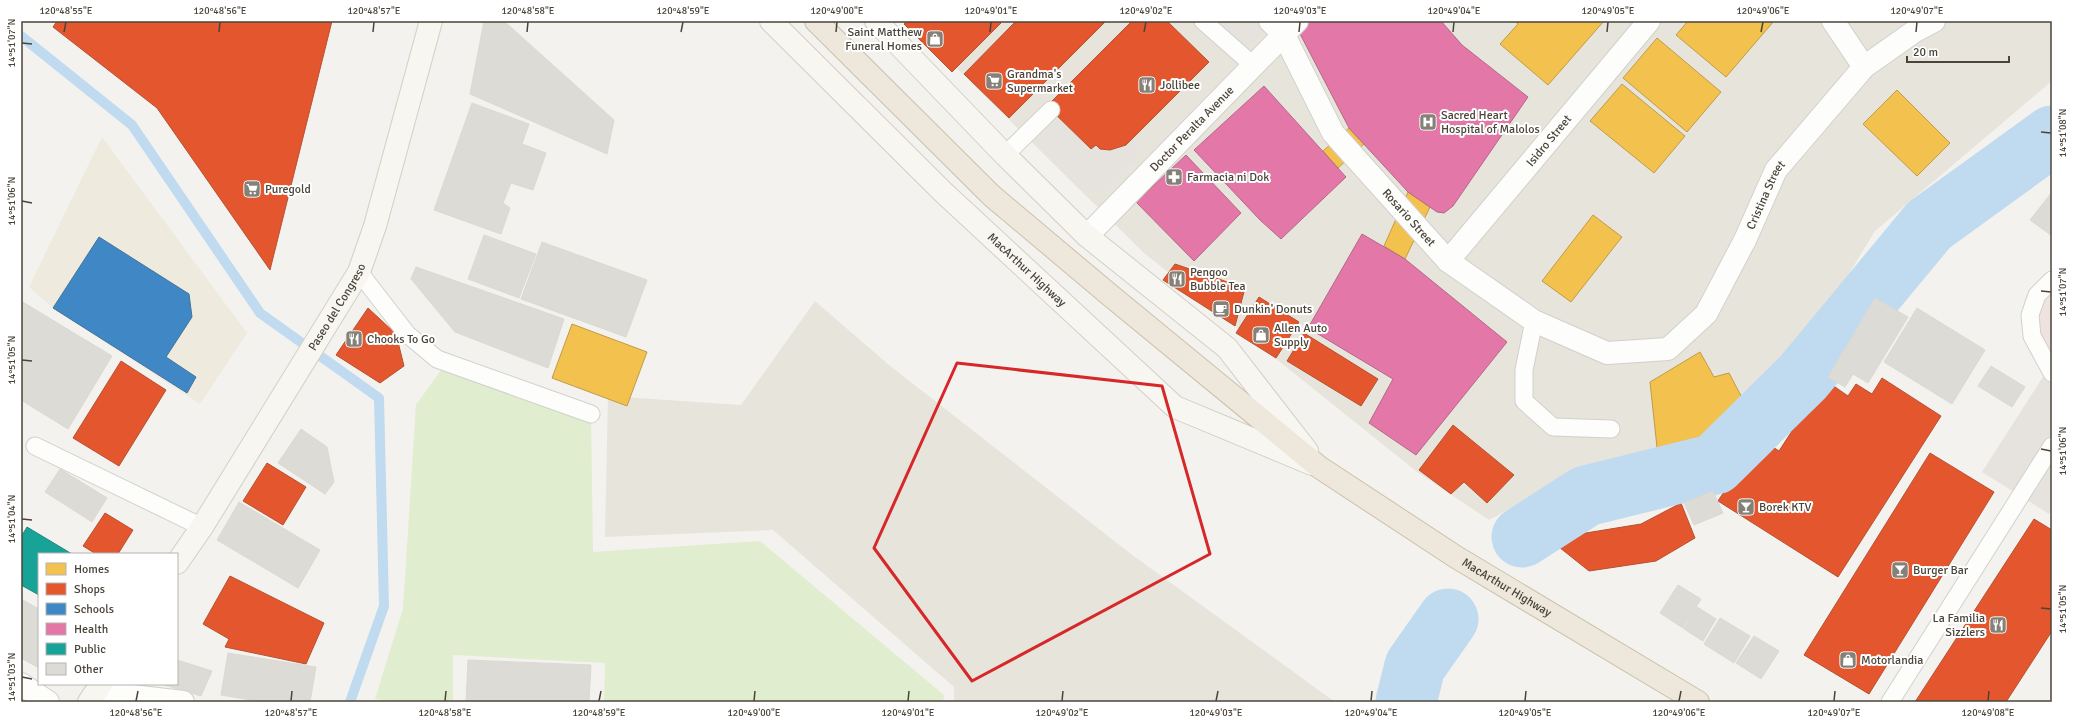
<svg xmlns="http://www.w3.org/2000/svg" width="2073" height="723" viewBox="0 0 2073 723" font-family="Signika,sans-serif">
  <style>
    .residential { fill: #e7e4dc }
    .education { fill: #eeeade }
    .medical { fill: #eee3df }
    .green { fill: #e0edcf }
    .parking { fill: #e6e3df }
    .homes { fill: #f2c14e; stroke: #c09c48 }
    .shops { fill: #e4572e; stroke: #b65131 }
    .schools { fill: #3f88c5; stroke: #42749b }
    .health { fill: #e377a8; stroke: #b56887 }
    .public { fill: #17a398; stroke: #26867c }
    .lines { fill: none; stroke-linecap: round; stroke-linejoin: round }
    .stream { stroke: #c0daef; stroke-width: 10 }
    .river { stroke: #c0daef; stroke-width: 61 }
    .building { fill: #dddbd6; stroke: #dcd9d4 }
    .lane-casing { stroke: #d2d0cb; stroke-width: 19 }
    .street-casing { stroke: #d2d0cb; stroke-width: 24 }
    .secondary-casing { stroke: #d2cfc5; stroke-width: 24 }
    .highway-casing { stroke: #cbc0aa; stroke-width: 24 }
    .lane { stroke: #fdfdfc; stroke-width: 17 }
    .street { stroke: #fdfdfc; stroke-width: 22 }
    .secondary { stroke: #f7f6f1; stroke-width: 22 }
    .highway { stroke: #ede8db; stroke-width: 22 }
    .marked { fill: none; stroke: #d62828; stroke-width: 3; stroke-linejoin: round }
    .ticks { fill: none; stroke: #4a4439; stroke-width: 1.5 }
    .labels { text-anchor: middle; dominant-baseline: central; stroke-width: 4; stroke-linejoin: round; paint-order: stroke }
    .poi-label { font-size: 12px; fill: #4a4439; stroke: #fff; text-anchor: start }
    .street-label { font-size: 12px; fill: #4a4439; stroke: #fff }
    .neatline { fill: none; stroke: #4a4439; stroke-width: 1.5 }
    .ticks-label { font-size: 10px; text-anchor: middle; fill: #4a4439 }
  </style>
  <rect width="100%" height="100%" fill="#f4f2ee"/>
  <path class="residential" d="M909,21H2052V81L1875,231L1778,390L1713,432L1665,455L1587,466L1489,520L1416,471L1144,253Z
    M815,301L889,365L1131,554L1335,702H954V687L773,530L605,537L608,396L741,405Z"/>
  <path class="education" d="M102,137L247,333L200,404L53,308L29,287Z"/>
  <path class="medical" d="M2052,290V350L2044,344L2037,328V313L2042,299Z"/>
  <path class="green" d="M451,356L591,411L593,552L760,541L944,695L943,702H604L605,663L453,655V702H395L375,699L403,609L416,405Z"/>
  <path class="parking" d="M1207,21H1262L1269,28L1240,55Z
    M1059,117L1091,149L1096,145L1100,149L1110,150L1126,145L1132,139L1145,152L1105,190L1097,193H1088L1078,188L1034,141Z
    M2048,369L2052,372V509L2049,514L1982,472Z"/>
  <path class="homes" d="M1515,21H1604L1548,85L1500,44L1518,24Z
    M1688,21H1774L1726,77L1676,35Z
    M1657,38L1721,92L1687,132L1623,78Z
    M1622,84L1685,136L1654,173L1590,121Z
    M1897,90L1950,143L1917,176L1863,124Z
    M1349,128L1364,144L1338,168L1323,151Z
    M1408,192L1430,207L1405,259L1384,246Z
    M1593,215L1622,237L1571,302L1542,281Z
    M572,324L647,352L627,406L552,378Z
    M1700,352L1714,377L1729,373L1750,413L1659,466L1650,382Z"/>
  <path class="shops" d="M57,21H332L270,270L157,108L53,27Z
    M907,21H999L1001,23L952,72L904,24Z
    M1016,21H1106L1009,118L964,74Z
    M1132,21H1167L1209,62L1126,145L1110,150L1100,149L1096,145L1091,149L1047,106Z
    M1175,264L1245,288L1235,326L1163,280Z
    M1259,297L1299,322L1276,358L1236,333Z
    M368,308L396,334L404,366L380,383L336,355Z
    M1304,333L1378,379L1361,406L1287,361Z
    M121,361L166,390L119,466L73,438Z
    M1882,378L1941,416L1838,577L1718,501L1759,438L1779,451L1825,380L1848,396L1856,384L1872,394Z
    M1453,425L1514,475L1487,503L1464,482L1451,494L1419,470Z
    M1930,453L1994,492L1869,694L1804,655Z
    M267,463L306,487L283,525L243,501Z
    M1681,503L1695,538L1656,561L1589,571L1549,539L1641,524Z
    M105,513L133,530L118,554H96L83,546Z
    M2034,519L2052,530V631L2006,702H1915Z
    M230,576L324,623L306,664L225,647L229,639L203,624Z"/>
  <path class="schools" d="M99,237L189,294L192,317L166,357L196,377L187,393L53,308Z"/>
  <path class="health" d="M1307,21H1441L1462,45L1528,97L1453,206L1444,213L1437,212L1408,192L1349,128L1298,30Z
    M1264,86L1346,177L1281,239L1260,220L1194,150Z
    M1186,155L1241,213L1194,261L1136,202Z
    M1362,234L1405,259L1507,342L1416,455L1369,423L1393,379L1308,328Z"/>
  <path class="public" d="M27,527L72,554H39V595L21,585V537Z"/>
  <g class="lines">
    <path class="stream" d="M21,36L132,125L260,313L379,398L384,606L350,702"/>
    <path class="river" d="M1522,537L1586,496L1715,464L1803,377L1929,225L2052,136
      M1406,702L1415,666L1448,619"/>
  </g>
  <path class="building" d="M484,21H504L614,120L607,154L470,94Z
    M472,103L529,124L522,144L546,153L533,190L511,183L503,203L510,208L501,234L434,210Z
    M2052,192V236L2030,220Z
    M484,235L536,254L519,298L468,279Z
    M542,242L647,280L626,337L521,299Z
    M416,267L564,319L548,368L455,332L411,279Z
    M1875,298L1908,317L1868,383L1853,374L1845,387L1828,377Z
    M21,301L112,356L68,429L21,400Z
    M1917,308L1985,350L1952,404L1884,362Z
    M1991,366L2025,387L2012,407L1978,386Z
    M301,429L327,447L334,482L325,494L278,463Z
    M60,469L107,498L92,522L45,492Z
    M1713,491L1723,513L1694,525L1684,503Z
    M239,502L320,550L298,588L217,540Z
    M1678,585L1701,599L1683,628L1660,613Z
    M21,599L39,609V668L21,658Z
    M1697,607L1716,619L1703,641L1684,629Z
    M1720,618L1750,636L1734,663L1704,644Z
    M1754,636L1779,651L1761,679L1736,663Z
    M228,653L316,667L310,702H263L221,695Z
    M177,660L212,671L201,696L161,684H177Z
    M468,660L591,665L589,702H466Z"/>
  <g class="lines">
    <defs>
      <path id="lane" d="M1203,21L1254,66
        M1005,155L1051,110
        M359,272L407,334L437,359L591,414
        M2052,280L2037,295L2030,315L2032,336L2052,373
        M1534,321L1524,370V401L1553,427L1611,429
        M35,446L202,527
        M1890,702L2052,446"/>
      <g id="street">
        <path id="s1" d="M1270,21L1284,35L1333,133L1448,261L1534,321L1607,353L1668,349L1706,314L1745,240L1776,170L1864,67L1915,31L1934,21"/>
        <path d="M1833,21L1864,67"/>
        <path id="s2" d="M1087,236L1297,21"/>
        <path id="s3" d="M1448,261L1649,21"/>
        <path d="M21,684L48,702"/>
        <path d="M97,692L183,702"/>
      </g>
      <g id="secondary">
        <path id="s4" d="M771,21L943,192L1175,407L1312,464"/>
        <path d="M876,21L1005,155L1087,236L1227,348L1307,451"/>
        <path id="s5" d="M177,563L202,527L359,272L375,226L431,21"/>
        <path d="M89,702L101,684"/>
      </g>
      <g id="highway">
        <path id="s6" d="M816,21L992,196L1111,296L1319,467L1456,557L1698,702"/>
      </g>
    </defs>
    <use href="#lane" class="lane-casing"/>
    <use href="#street" class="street-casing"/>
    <use href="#secondary" class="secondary-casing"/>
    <use href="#highway" class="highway-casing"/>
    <use href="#lane" class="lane"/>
    <use href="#street" class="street"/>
    <use href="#secondary" class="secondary"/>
    <use href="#highway" class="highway"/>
  </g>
  <path class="marked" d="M957,363L1162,386L1210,554L972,681L874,548Z"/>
  <path class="ticks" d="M64,32L66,22M219,32L220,22M373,32L374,22M527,32L528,22M681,32L683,22M836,32L837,22M990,32L991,22M1144,32L1146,22M1299,32L1300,22M1453,32L1454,22M1607,32L1608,22M1761,32L1763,22M1916,32L1917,22M22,43L32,44M2041,132L2051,133M22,201L32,203M2041,291L2051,292M22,360L32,361M2041,449L2051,451M22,519L32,520M2041,608L2051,609M22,677L32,679M136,701L138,691M291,701L292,691M445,701L446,691M599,701L601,691M754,701L755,691M908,701L909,691M1062,701L1063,691M1216,701L1218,691M1371,701L1372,691M1525,701L1526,691M1679,701L1681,691M1834,701L1835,691M1988,701L1989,691"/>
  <defs>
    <symbol id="shop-square" viewBox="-11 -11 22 22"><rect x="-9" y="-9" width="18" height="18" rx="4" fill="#868178" stroke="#fff"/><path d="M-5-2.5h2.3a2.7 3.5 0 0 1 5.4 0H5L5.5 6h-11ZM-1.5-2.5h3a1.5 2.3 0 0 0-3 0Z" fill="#fff"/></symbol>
    <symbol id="supermarket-square" viewBox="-11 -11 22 22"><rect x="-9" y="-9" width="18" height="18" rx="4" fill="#868178" stroke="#fff"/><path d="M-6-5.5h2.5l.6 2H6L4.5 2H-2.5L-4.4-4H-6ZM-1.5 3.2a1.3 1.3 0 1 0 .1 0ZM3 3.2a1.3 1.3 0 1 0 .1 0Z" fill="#fff"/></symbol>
    <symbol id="restaurant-square" viewBox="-11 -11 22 22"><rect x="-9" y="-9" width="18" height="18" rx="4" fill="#868178" stroke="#fff"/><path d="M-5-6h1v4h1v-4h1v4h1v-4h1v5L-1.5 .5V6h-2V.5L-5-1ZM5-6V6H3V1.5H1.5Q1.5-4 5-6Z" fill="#fff"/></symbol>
    <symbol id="hospital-square" viewBox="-11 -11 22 22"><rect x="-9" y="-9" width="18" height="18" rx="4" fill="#868178" stroke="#fff"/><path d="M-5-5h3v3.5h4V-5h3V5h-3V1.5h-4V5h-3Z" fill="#fff"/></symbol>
    <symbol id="pharmacy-square" viewBox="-11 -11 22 22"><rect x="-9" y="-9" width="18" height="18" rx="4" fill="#868178" stroke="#fff"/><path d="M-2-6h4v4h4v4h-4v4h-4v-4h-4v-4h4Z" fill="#fff"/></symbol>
    <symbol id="cafe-square" viewBox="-11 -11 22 22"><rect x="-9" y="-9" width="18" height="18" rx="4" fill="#868178" stroke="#fff"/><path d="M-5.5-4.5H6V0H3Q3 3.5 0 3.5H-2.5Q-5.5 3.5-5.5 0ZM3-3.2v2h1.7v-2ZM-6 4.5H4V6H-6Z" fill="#fff"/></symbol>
    <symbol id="bar-square" viewBox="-11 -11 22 22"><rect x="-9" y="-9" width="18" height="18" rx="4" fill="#868178" stroke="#fff"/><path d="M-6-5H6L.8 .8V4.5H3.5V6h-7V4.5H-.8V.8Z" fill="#fff"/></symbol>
  </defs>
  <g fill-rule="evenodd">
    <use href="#shop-square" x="925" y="29" width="20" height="20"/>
    <use href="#supermarket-square" x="984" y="71" width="20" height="20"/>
    <use href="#restaurant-square" x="1137" y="75" width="20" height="20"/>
    <use href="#hospital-square" x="1418" y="112" width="20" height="20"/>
    <use href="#pharmacy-square" x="1164" y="167" width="20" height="20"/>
    <use href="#supermarket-square" x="242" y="179" width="20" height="20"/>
    <use href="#restaurant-square" x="1167" y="269" width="20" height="20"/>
    <use href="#cafe-square" x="1211" y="299" width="20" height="20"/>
    <use href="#shop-square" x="1251" y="325" width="20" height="20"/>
    <use href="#restaurant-square" x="344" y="329" width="20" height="20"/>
    <use href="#bar-square" x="1736" y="497" width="20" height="20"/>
    <use href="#bar-square" x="1890" y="560" width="20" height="20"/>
    <use href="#restaurant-square" x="1988" y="615" width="20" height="20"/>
    <use href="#shop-square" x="1838" y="650" width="20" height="20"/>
  </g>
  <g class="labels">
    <g class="poi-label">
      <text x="922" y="32" text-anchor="end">Saint Matthew<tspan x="922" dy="14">Funeral Homes</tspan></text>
      <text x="1007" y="74">Grandma's<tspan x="1007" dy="14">Supermarket</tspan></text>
      <text x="1160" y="85">Jollibee</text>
      <text x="1441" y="115">Sacred Heart<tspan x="1441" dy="14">Hospital of Malolos</tspan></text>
      <text x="1187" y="177">Farmacia ni Dok</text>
      <text x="265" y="189">Puregold</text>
      <text x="1190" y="272">Pengoo<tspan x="1190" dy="14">Bubble Tea</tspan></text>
      <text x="1234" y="309">Dunkin' Donuts</text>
      <text x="1274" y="328">Allen Auto<tspan x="1274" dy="14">Supply</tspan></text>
      <text x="367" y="339">Chooks To Go</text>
      <text x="1759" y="507">Borek KTV</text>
      <text x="1913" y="570">Burger Bar</text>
      <text x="1985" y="618" text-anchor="end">La Familia<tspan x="1985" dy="14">Sizzlers</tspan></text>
      <text x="1861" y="660">Motorlandia</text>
    </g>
    <g class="street-label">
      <text stroke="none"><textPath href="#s2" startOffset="150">Doctor Peralta Avenue</textPath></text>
      <text stroke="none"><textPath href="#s3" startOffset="157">Isidro Street</textPath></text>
      <text stroke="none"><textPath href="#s1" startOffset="732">Cristina Street</textPath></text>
      <text stroke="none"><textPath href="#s1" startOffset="243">Rosario Street</textPath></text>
      <text stroke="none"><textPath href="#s4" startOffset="357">MacArthur Highway</textPath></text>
      <text stroke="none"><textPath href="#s5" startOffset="302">Paseo del Congreso</textPath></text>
      <text stroke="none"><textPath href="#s6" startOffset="896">MacArthur Highway</textPath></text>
    </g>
  </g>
  <rect width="2073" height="723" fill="none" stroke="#ffffff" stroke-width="44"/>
  <rect x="38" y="553" width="140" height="132" fill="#ffffff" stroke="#b7b4b0"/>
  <rect x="46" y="563" width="20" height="12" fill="#f2c14e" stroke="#b7b4b0"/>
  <text x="74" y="573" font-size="12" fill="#4a4439">Homes</text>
  <rect x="46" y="583" width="20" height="12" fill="#e4572e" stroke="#b7b4b0"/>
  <text x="74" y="593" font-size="12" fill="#4a4439">Shops</text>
  <rect x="46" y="603" width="20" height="12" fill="#3f88c5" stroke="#b7b4b0"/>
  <text x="74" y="613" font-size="12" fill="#4a4439">Schools</text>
  <rect x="46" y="623" width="20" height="12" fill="#e377a8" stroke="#b7b4b0"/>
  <text x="74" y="633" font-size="12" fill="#4a4439">Health</text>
  <rect x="46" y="643" width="20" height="12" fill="#17a398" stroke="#b7b4b0"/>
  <text x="74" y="653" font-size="12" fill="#4a4439">Public</text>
  <rect x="46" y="663" width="20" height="12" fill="#dddbd6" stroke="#b7b4b0"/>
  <text x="74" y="673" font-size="12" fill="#4a4439">Other</text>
  <path d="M1907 56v6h102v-6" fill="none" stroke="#4a4439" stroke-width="2"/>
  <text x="1913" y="56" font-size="12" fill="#4a4439" stroke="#ffffff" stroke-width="3" paint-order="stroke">20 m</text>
  <rect x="22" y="22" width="2029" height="679" class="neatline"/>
  <g class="ticks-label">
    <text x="66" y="14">120°48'55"E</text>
    <text x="220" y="14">120°48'56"E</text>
    <text x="374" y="14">120°48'57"E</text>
    <text x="528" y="14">120°48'58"E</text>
    <text x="683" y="14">120°48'59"E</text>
    <text x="837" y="14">120°49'00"E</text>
    <text x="991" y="14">120°49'01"E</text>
    <text x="1146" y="14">120°49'02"E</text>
    <text x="1300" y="14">120°49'03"E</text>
    <text x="1454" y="14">120°49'04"E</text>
    <text x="1608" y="14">120°49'05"E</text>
    <text x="1763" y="14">120°49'06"E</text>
    <text x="1917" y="14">120°49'07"E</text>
    <text transform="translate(11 43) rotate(-90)" y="4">14°51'07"N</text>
    <text transform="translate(2062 133) rotate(-90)" y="4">14°51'08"N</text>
    <text transform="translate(11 201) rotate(-90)" y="4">14°51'06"N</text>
    <text transform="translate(2062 292) rotate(-90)" y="4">14°51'07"N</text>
    <text transform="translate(11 360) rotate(-90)" y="4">14°51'05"N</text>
    <text transform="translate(2062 451) rotate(-90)" y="4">14°51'06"N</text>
    <text transform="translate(11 519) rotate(-90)" y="4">14°51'04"N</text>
    <text transform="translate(2062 609) rotate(-90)" y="4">14°51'05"N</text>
    <text transform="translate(11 677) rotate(-90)" y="4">14°51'03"N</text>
    <text x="136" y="716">120°48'56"E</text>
    <text x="291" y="716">120°48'57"E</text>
    <text x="445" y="716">120°48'58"E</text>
    <text x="599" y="716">120°48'59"E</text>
    <text x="754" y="716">120°49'00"E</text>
    <text x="908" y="716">120°49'01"E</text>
    <text x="1062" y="716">120°49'02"E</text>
    <text x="1216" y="716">120°49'03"E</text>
    <text x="1371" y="716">120°49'04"E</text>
    <text x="1525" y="716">120°49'05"E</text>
    <text x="1679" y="716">120°49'06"E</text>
    <text x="1834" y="716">120°49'07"E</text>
    <text x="1988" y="716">120°49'08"E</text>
  </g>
</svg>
